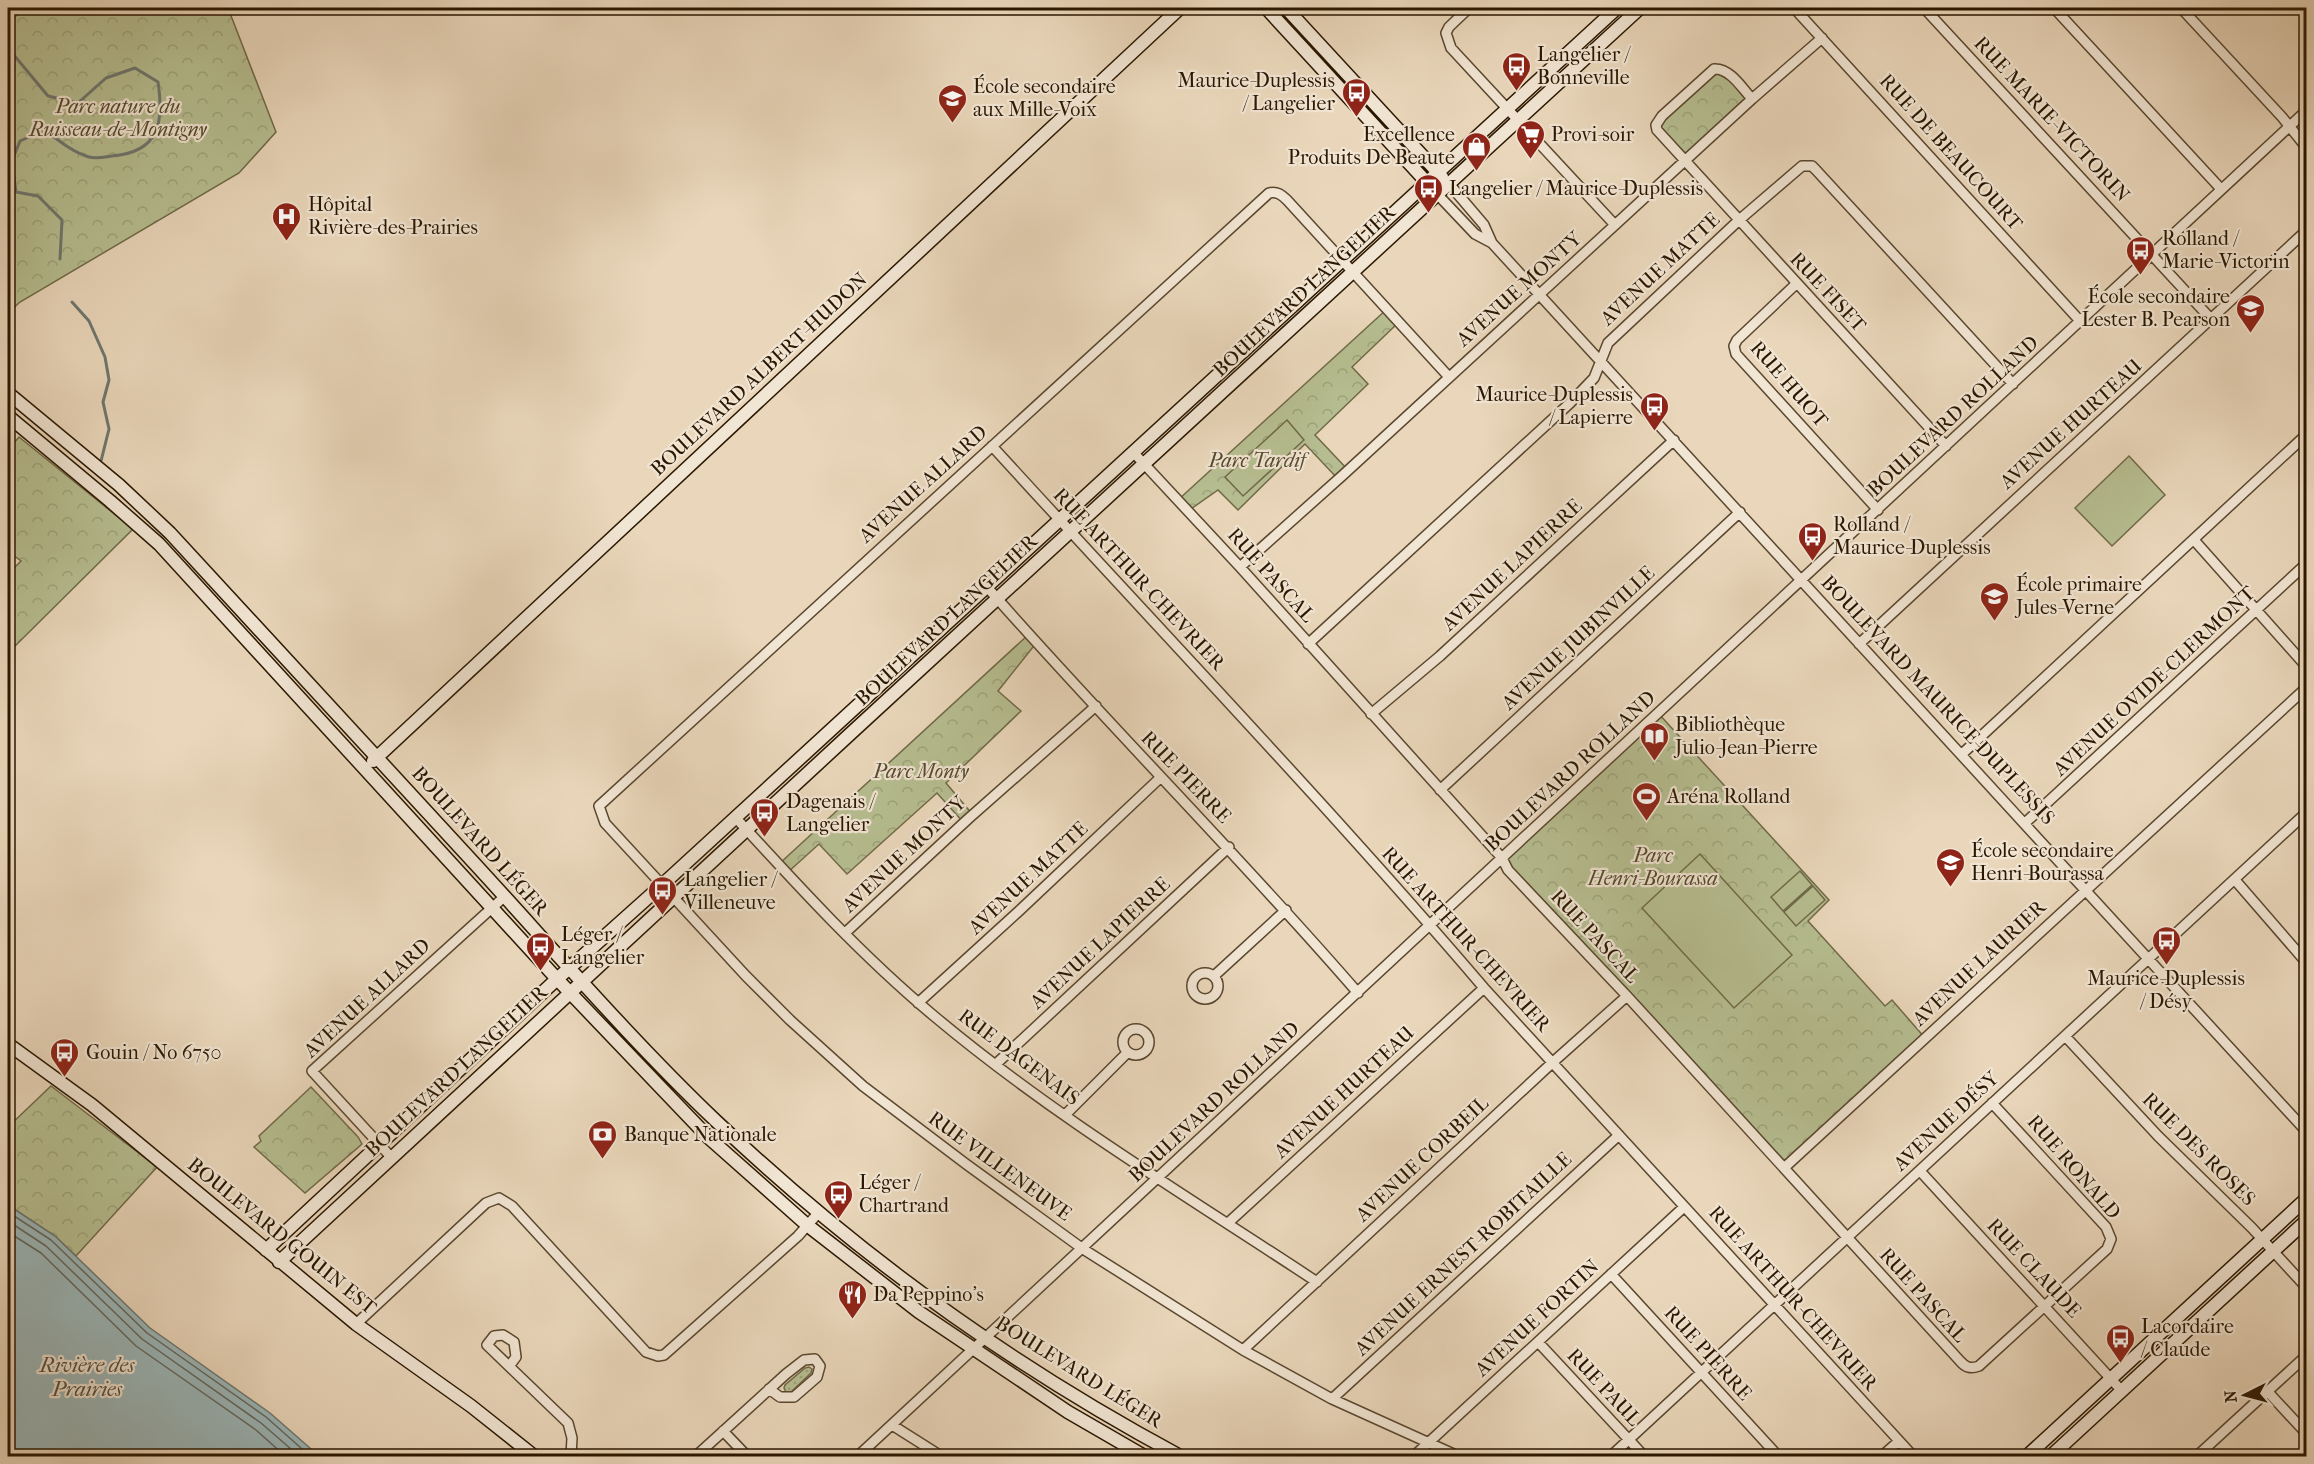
<svg xmlns="http://www.w3.org/2000/svg" width="2314" height="1464" viewBox="0 0 2314 1464" font-family="'IM FELL French Canon',serif">
  <style>
    .grass { fill: url(#grass-dots); stroke: #706a48; stroke-width: 1.5 }
    .forest { fill: url(#forest-crowns); stroke: #706a48; stroke-width: 1.5 }
    .garden { fill: #b6be91; stroke: #706a48; stroke-width: 1.5 }
    .water { fill: #9bb7ba; stroke: #6e7770; stroke-width: 1.5 }
    .lines { fill: none; stroke-linecap: round; stroke-linejoin: round }
    .shore { stroke: #62675d; stroke-width: 1.5 }
    .stream { stroke: #6e7770; stroke-width: 3 }
    .street-casing { stroke: #5a472f; stroke-width: 12 }
    .secondary-casing { stroke: #2a1700; stroke-width: 15 }
    .street { stroke: #f1e5d3; stroke-width: 9 }
    .secondary { stroke: #f1e5d3; stroke-width: 12 }
    .labels { text-anchor: middle; dominant-baseline: central; stroke-width: 4.5; stroke-linejoin: round; paint-order: stroke }
    .poi-label { font-size: 20px; fill: #2a1700; stroke: #f1e5d3; text-anchor: start }
    .park-label { font-size: 20px; font-style: italic; fill: #54492c; stroke: #f1e5d3 }
    .street-label { font-size: 20px; fill: #2a1700; stroke: #f1e5d3 }
    .water-label { font-size: 21px; font-style: italic; fill: #524f41; stroke: #f1e5d3 }
  </style>
  <defs>
    <pattern id="grass-dots" width="8" height="8" patternUnits="userSpaceOnUse" patternTransform="scale(1.5)"><rect width="8" height="8" fill="#b6be91"/><path d="M2 2h.1M6 6h.1" fill="none" stroke="#9da37b" stroke-width="1.8" stroke-linecap="round"/></pattern>
    <pattern id="forest-crowns" width="20" height="18" patternUnits="userSpaceOnUse" patternTransform="scale(1.5)"><rect width="20" height="18" fill="#b6be91"/><path d="M2 6a3 3 0 1 1 6 0M12 15a3 3 0 1 1 6 0" fill="none" stroke="#9da37b"/></pattern>
  </defs>
  <rect width="100%" height="100%" fill="#ead7bb"/>
  <filter id="stains"><feTurbulence type="fractalNoise" baseFrequency=".00333" numOctaves="4"/><feColorMatrix values="0 0 0 0 .2 0 0 0 0 .09 0 0 0 0 .02 0 0 0 .5 -.17"/></filter>
  <radialGradient id="worn" r=".72"><stop offset=".6" stop-color="#630" stop-opacity="0"/><stop offset="1" stop-color="#630" stop-opacity=".3"/></radialGradient>
  <path class="grass" d="M809,1367L812,1369L811,1373L791,1392H786L784,1388L785,1385L805,1368Z"/>
  <path class="forest" d="M8,8H228L276,132L239,173L20,302L8,313Z
    M1720,69L1752,99L1684,162L1659,134L1662,116Z
    M1387,309L1399,322L1352,367L1368,384L1315,435L1348,470L1338,479L1305,444L1238,510L1218,490L1188,511L1178,500Z
    M19,437L133,529L8,653V574L21,561L8,551V503L11,501L8,497V450Z
    M1029,634L1037,642L998,691L1021,711L946,783L973,815L964,823L937,793L847,874L819,844L787,873L779,864Z
    M1658,713L1829,900L1808,921L1885,1006L1892,1000L1925,1038L1784,1168L1502,858Z
    M51,1086L157,1167L76,1256L55,1236L8,1205V1127Z
    M311,1087L358,1137L362,1144L305,1193L254,1147L261,1141L259,1136Z"/>
  <path class="garden" d="M1287,420L1304,440L1243,496L1225,477Z
    M2129,456L2165,495L2112,546L2075,508Z
    M1700,854L1792,955L1734,1008L1642,908Z
    M1800,871L1812,885L1783,911L1771,897Z
    M1813,886L1825,900L1796,926L1784,912Z"/>
  <path class="water" d="M8,1205L55,1236L150,1328L270,1413L319,1456H8Z"/>
  <g class="lines">
    <path class="shore" d="M8,1212L51,1240L147,1333L266,1417L310,1456
      M8,1221L46,1246L142,1339L261,1423L299,1456
      M8,1232L41,1253L136,1346L256,1430L285,1456"/>
    <path class="stream" d="M23,8L9,22L13,54L48,96L78,103L106,78L135,68L158,82C164,122 160,152 112,156C105,157 96,159 89,157C72,152 58,140 45,130L20,141L12,161L16,192L38,196L62,220L60,259
      M72,302L89,321L105,357L109,380L103,402L109,429L101,461"/>
    <defs>
      <path id="street" d="M1469,8L1449,27L1446,33L1451,48L1615,225
        M1794,8L2081,322
        M1924,8L2211,319
        M2054,8L2221,189
        M2181,8L2282,117L2306,147
        M1752,99C1742,88 1730,68 1714,69L1662,116L1656,125L1657,130L1946,446
        M1450,185L1484,225L1492,243L2306,1131
        M1438,195L1475,234L1492,243
        M1796,284L1737,340L1734,346L1736,354L1878,510
        M1449,377L1287,200C1282,195 1277,191 1269,193L599,806L605,823L746,976L790,1020L863,1086L966,1164L1083,1249L1243,1350L1332,1399L1458,1456
        M992,446C1156,626 1325,802 1484,988L1913,1456
        M1133,452L1240,567L1502,858L1508,870L1627,996L1960,1361C1966,1368 1971,1369 1979,1366L2107,1249L2111,1239L2106,1227L1992,1103
        M2194,540L2306,666
        M1240,567L1343,475L1752,99L1822,38
        M987,587C1108,725 1238,854 1358,993
        M1308,644L1570,403L1594,378L1608,343L1738,221L1802,166H1812L1816,170L2013,384
        M1859,644L2306,231
        M1371,714L1440,656L1674,440
        M1962,754L2306,435
        M1440,790L1740,512
        M735,817C798,886 862,956 934,1016C1053,1116 1187,1196 1317,1282
        M2025,823L2306,564
        M2235,880L2306,962
        M845,933L968,819L1096,706
        M1192 986a13 13 0 1 1 26 0a13 13 0 1 1-26 0Z
        M1214,976L1286,910
        M918,1003L1019,911L1160,778
        M1123 1042a13 13 0 1 1 26 0a13 13 0 1 1-26 0Z
        M2065,1036L2158,1136L2252,1228L2306,1287
        M996,1064L1229,847
        M1065,1115L1128,1052
        M391,1157L312,1071L504,897
        M1784,1168L2306,688
        M1920,1171L2122,1391
        M1228,1223L1484,988
        M1611,1274L1778,1456
        M356,1324L486,1203L499,1198L512,1206L646,1352L658,1356L664,1355L798,1236L819,1212
        M1538,1342L1644,1456
        M1243,1350L1552,1063L1627,996
        M510,1365L516,1357L514,1342L503,1335L494,1336L487,1345L568,1423L572,1438L571,1456
        M2268,1392L2306,1433
        M1332,1399L1619,1135
        M892,1425L941,1456
        M723,1431L747,1456
        M696,1456L786,1374L804,1360L815,1359L820,1366L817,1377L794,1397H780L769,1389
        M858,1456L2306,111
        M1414,1456L1684,1207
        M1611,1456L2306,813
        M1882,1456L1899,1441
        M2197,1456L2306,1356"/>
      <path id="secondary" d="M1266,8L1431,187
        M1286,8L1442,177
        M8,393L119,485L170,533C272,643 374,753 475,864C554,950 631,1040 716,1121C854,1252 1012,1366 1180,1456
        M8,416L110,501L159,544L557,979L709,1138L807,1225L919,1312L1068,1412L1144,1456
        M373,761L1180,8
        M8,1044L92,1105L356,1324L471,1406L534,1456
        M266,1250L557,979L662,885L1617,8
        M279,1262C730,841 1187,427 1640,8
        M2027,1456L2306,1199
        M2051,1456L2306,1221"/>
    </defs>
    <use href="#street" class="street-casing"/>
    <use href="#secondary" class="secondary-casing"/>
    <use href="#street" class="street"/>
    <use href="#secondary" class="secondary"/>
  </g>
  <defs>
    <symbol id="bus-pin" viewBox="-11 -11 22 30"><path d="M0 17L-7.5 6A9.5 9.5 0 1 1 7.5 6Z" fill="#8f2418" stroke="#f1e5d3"/><path d="M-5-6H5V4H4V6H2V4H-2V6H-4V4H-5ZM-3.5-4V0h7V-4ZM-3.5 1.2v1.5H-2V1.2ZM2 1.2v1.5H3.5V1.2Z" fill="#fff"/></symbol>
    <symbol id="school-pin" viewBox="-11 -11 22 30"><path d="M0 17L-7.5 6A9.5 9.5 0 1 1 7.5 6Z" fill="#8f2418" stroke="#f1e5d3"/><path d="M0-5L7-2L0 1L-7-2ZM-4 1L0 2.5L4 1V4Q0 6-4 4Z" fill="#fff"/></symbol>
    <symbol id="supermarket-pin" viewBox="-11 -11 22 30"><path d="M0 17L-7.5 6A9.5 9.5 0 1 1 7.5 6Z" fill="#8f2418" stroke="#f1e5d3"/><path d="M-6-5.5h2.5l.6 2H6L4.5 2H-2.5L-4.4-4H-6ZM-1.5 3.2a1.3 1.3 0 1 0 .1 0ZM3 3.2a1.3 1.3 0 1 0 .1 0Z" fill="#fff"/></symbol>
    <symbol id="shop-pin" viewBox="-11 -11 22 30"><path d="M0 17L-7.5 6A9.5 9.5 0 1 1 7.5 6Z" fill="#8f2418" stroke="#f1e5d3"/><path d="M-5-2.5h2.3a2.7 3.5 0 0 1 5.4 0H5L5.5 6h-11ZM-1.5-2.5h3a1.5 2.3 0 0 0-3 0Z" fill="#fff"/></symbol>
    <symbol id="hospital-pin" viewBox="-11 -11 22 30"><path d="M0 17L-7.5 6A9.5 9.5 0 1 1 7.5 6Z" fill="#8f2418" stroke="#f1e5d3"/><path d="M-5-5h3v3.5h4V-5h3V5h-3V1.5h-4V5h-3Z" fill="#fff"/></symbol>
    <symbol id="library-pin" viewBox="-11 -11 22 30"><path d="M0 17L-7.5 6A9.5 9.5 0 1 1 7.5 6Z" fill="#8f2418" stroke="#f1e5d3"/><path d="M-6-4Q-3-5.5-.7-3.5V5Q-3 3-6 4ZM6-4Q3-5.5 .7-3.5V5Q3 3 6 4Z" fill="#fff"/></symbol>
    <symbol id="stadium-pin" viewBox="-11 -11 22 30"><path d="M0 17L-7.5 6A9.5 9.5 0 1 1 7.5 6Z" fill="#8f2418" stroke="#f1e5d3"/><path d="M0-5a6.5 5 0 1 0 0 10a6.5 5 0 1 0 0-10ZM-3.5-1.8h7v3.6h-7Z" fill="#fff"/></symbol>
    <symbol id="bank-pin" viewBox="-11 -11 22 30"><path d="M0 17L-7.5 6A9.5 9.5 0 1 1 7.5 6Z" fill="#8f2418" stroke="#f1e5d3"/><path d="M-6-4H6V4H-6ZM0-2.3a2.3 2.3 0 1 0 0 4.6a2.3 2.3 0 1 0 0-4.6Z" fill="#fff"/></symbol>
    <symbol id="restaurant-pin" viewBox="-11 -11 22 30"><path d="M0 17L-7.5 6A9.5 9.5 0 1 1 7.5 6Z" fill="#8f2418" stroke="#f1e5d3"/><path d="M-5-6h1v4h1v-4h1v4h1v-4h1v5L-1.5 .5V6h-2V.5L-5-1ZM5-6V6H3V1.5H1.5Q1.5-4 5-6Z" fill="#fff"/></symbol>
  </defs>
  <g fill-rule="evenodd">
    <use href="#bus-pin" x="1500" y="50" width="33" height="45"/>
    <use href="#bus-pin" x="1340" y="76" width="33" height="45"/>
    <use href="#school-pin" x="936" y="82" width="33" height="45"/>
    <use href="#supermarket-pin" x="1514" y="118" width="33" height="45"/>
    <use href="#shop-pin" x="1460" y="130" width="33" height="45"/>
    <use href="#bus-pin" x="1412" y="172" width="33" height="45"/>
    <use href="#hospital-pin" x="270" y="200" width="33" height="45"/>
    <use href="#bus-pin" x="2124" y="234" width="33" height="45"/>
    <use href="#school-pin" x="2234" y="292" width="33" height="45"/>
    <use href="#bus-pin" x="1638" y="390" width="33" height="45"/>
    <use href="#bus-pin" x="1796" y="520" width="33" height="45"/>
    <use href="#school-pin" x="1978" y="580" width="33" height="45"/>
    <use href="#library-pin" x="1638" y="720" width="33" height="45"/>
    <use href="#stadium-pin" x="1630" y="780" width="33" height="45"/>
    <use href="#bus-pin" x="748" y="796" width="33" height="45"/>
    <use href="#school-pin" x="1934" y="846" width="33" height="45"/>
    <use href="#bus-pin" x="646" y="874" width="33" height="45"/>
    <use href="#bus-pin" x="2150" y="924" width="33" height="45"/>
    <use href="#bus-pin" x="524" y="930" width="33" height="45"/>
    <use href="#bus-pin" x="48" y="1036" width="33" height="45"/>
    <use href="#bank-pin" x="586" y="1118" width="33" height="45"/>
    <use href="#bus-pin" x="822" y="1178" width="33" height="45"/>
    <use href="#restaurant-pin" x="836" y="1278" width="33" height="45"/>
    <use href="#bus-pin" x="2104" y="1322" width="33" height="45"/>
  </g>
  <g class="labels">
    <g class="poi-label">
      <text x="1537" y="54">Langelier /<tspan x="1537" dy="23">Bonneville</tspan></text>
      <text x="1335" y="80" text-anchor="end">Maurice-Duplessis<tspan x="1335" dy="23">/ Langelier</tspan></text>
      <text x="973" y="86">École secondaire<tspan x="973" dy="23">aux Mille-Voix</tspan></text>
      <text x="1455" y="134" text-anchor="end">Excellence<tspan x="1455" dy="23">Produits De Beaute</tspan></text>
      <text x="1551" y="134">Provi-soir</text>
      <text x="1449" y="188">Langelier / Maurice-Duplessis</text>
      <text x="308" y="204">Hôpital<tspan x="308" dy="23">Rivière-des-Prairies</tspan></text>
      <text x="2162" y="238">Rolland /<tspan x="2162" dy="23">Marie-Victorin</tspan></text>
      <text x="2230" y="296" text-anchor="end">École secondaire<tspan x="2230" dy="23">Lester B. Pearson</tspan></text>
      <text x="1633" y="394" text-anchor="end">Maurice-Duplessis<tspan x="1633" dy="23">/ Lapierre</tspan></text>
      <text x="1833" y="524">Rolland /<tspan x="1833" dy="23">Maurice-Duplessis</tspan></text>
      <text x="2016" y="584">École primaire<tspan x="2016" dy="23">Jules-Verne</tspan></text>
      <text x="1675" y="724">Bibliothèque<tspan x="1675" dy="23">Julio-Jean-Pierre</tspan></text>
      <text x="1667" y="796">Aréna Rolland</text>
      <text x="786" y="801">Dagenais /<tspan x="786" dy="23">Langelier</tspan></text>
      <text x="1971" y="850">École secondaire<tspan x="1971" dy="23">Henri-Bourassa</tspan></text>
      <text x="684" y="879">Langelier /<tspan x="684" dy="23">Villeneuve</tspan></text>
      <text x="561" y="934">Léger /<tspan x="561" dy="23">Langelier</tspan></text>
      <text x="2166" y="978" text-anchor="middle">Maurice-Duplessis<tspan x="2166" dy="23">/ Désy</tspan></text>
      <text x="86" y="1052">Gouin / No 6750</text>
      <text x="624" y="1134">Banque Nationale</text>
      <text x="859" y="1182">Léger /<tspan x="859" dy="23">Chartrand</tspan></text>
      <text x="873" y="1294">Da Peppino's</text>
      <text x="2141" y="1326">Lacordaire<tspan x="2141" dy="23">/ Claude</tspan></text>
    </g>
    <g class="park-label">
      <text x="118" y="106">Parc nature du<tspan x="118" dy="23">Ruisseau-de-Montigny</tspan></text>
      <text x="1257" y="460">Parc Tardif</text>
      <text x="921" y="771">Parc Monty</text>
      <text x="1653" y="855">Parc<tspan x="1653" dy="23">Henri-Bourassa</tspan></text>
    </g>
    <g class="street-label">
      <text transform="translate(2052 119) rotate(47)">RUE MARIE-VICTORIN</text>
      <text transform="translate(1951 152) rotate(48)">RUE DE BEAUCOURT</text>
      <text transform="translate(1660 269) rotate(-43)">AVENUE MATTE</text>
      <text transform="translate(1519 289) rotate(-42)">AVENUE MONTY</text>
      <text transform="translate(1304 291) rotate(-43)">BOULEVARD LANGELIER</text>
      <text transform="translate(1828 292) rotate(47)">RUE FISET</text>
      <text transform="translate(759 374) rotate(-43)">BOULEVARD ALBERT-HUDON</text>
      <text transform="translate(1789 384) rotate(49)">RUE HUOT</text>
      <text transform="translate(1953 416) rotate(-43)">BOULEVARD ROLLAND</text>
      <text transform="translate(2071 424) rotate(-42)">AVENUE HURTEAU</text>
      <text transform="translate(923 484) rotate(-42)">AVENUE ALLARD</text>
      <text transform="translate(1512 565) rotate(-43)">AVENUE LAPIERRE</text>
      <text transform="translate(1271 575) rotate(48)">RUE PASCAL</text>
      <text transform="translate(1139 579) rotate(47)">RUE ARTHUR-CHEVRIER</text>
      <text transform="translate(946 620) rotate(-43)">BOULEVARD LANGELIER</text>
      <text transform="translate(1578 638) rotate(-43)">AVENUE JUBINVILLE</text>
      <text transform="translate(2154 681) rotate(-43)">AVENUE OVIDE-CLERMONT</text>
      <text transform="translate(1938 700) rotate(47)">BOULEVARD MAURICE-DUPLESSIS</text>
      <text transform="translate(1570 771) rotate(-43)">BOULEVARD ROLLAND</text>
      <text transform="translate(1186 777) rotate(46)">RUE PIERRE</text>
      <text transform="translate(480 841) rotate(48)">BOULEVARD LÉGER</text>
      <text transform="translate(904 854) rotate(-43)">AVENUE MONTY</text>
      <text transform="translate(1028 878) rotate(-43)">AVENUE MATTE</text>
      <text transform="translate(1595 936) rotate(47)">RUE PASCAL</text>
      <text transform="translate(1466 939) rotate(48)">RUE ARTHUR-CHEVRIER</text>
      <text transform="translate(1100 943) rotate(-43)">AVENUE LAPIERRE</text>
      <text transform="translate(1979 963) rotate(-43)">AVENUE LAURIER</text>
      <text transform="translate(367 998) rotate(-43)">AVENUE ALLARD</text>
      <text transform="translate(1019 1057) rotate(37)">RUE DAGENAIS</text>
      <text transform="translate(456 1071) rotate(-43)">BOULEVARD LANGELIER</text>
      <text transform="translate(1344 1092) rotate(-43)">AVENUE HURTEAU</text>
      <text transform="translate(1214 1102) rotate(-43)">BOULEVARD ROLLAND</text>
      <text transform="translate(1946 1121) rotate(-43)">AVENUE DÉSY</text>
      <text transform="translate(2199 1149) rotate(45)">RUE DES ROSES</text>
      <text transform="translate(1422 1159) rotate(-43)">AVENUE CORBEIL</text>
      <text transform="translate(1000 1166) rotate(36)">RUE VILLENEUVE</text>
      <text transform="translate(2074 1167) rotate(49)">RUE RONALD</text>
      <text transform="translate(282 1236) rotate(39)">BOULEVARD GOUIN EST</text>
      <text transform="translate(1463 1254) rotate(-43)">AVENUE ERNEST-ROBITAILLE</text>
      <text transform="translate(2034 1268) rotate(47)">RUE CLAUDE</text>
      <text transform="translate(1923 1295) rotate(48)">RUE PASCAL</text>
      <text transform="translate(1793 1298) rotate(48)">RUE ARTHUR-CHEVRIER</text>
      <text transform="translate(1537 1318) rotate(-43)">AVENUE FORTIN</text>
      <text transform="translate(1708 1353) rotate(48)">RUE PIERRE</text>
      <text transform="translate(1079 1372) rotate(32)">BOULEVARD LÉGER</text>
      <text transform="translate(1604 1387) rotate(47)">RUE PAUL</text>
    </g>
    <g class="water-label">
      <text x="87" y="1365">Rivière des<tspan x="87" dy="24">Prairies</tspan></text>
    </g>
  </g>
  <rect width="2314" height="1464" fill="none" stroke="#ead7bb" stroke-width="30"/>
  <rect x="9" y="9" width="2296" height="1446" fill="none" stroke="#2a1700" stroke-width="3"/>
  <rect x="15" y="15" width="2284" height="1434" fill="none" stroke="#2a1700" stroke-width="1.5"/>
  <g transform="translate(2245 1395) rotate(264)" stroke="#f1e5d3" stroke-width="4.5" paint-order="stroke">
  <path d="M0-4.5L10 22L0 15L-10 22Z" fill="#2a1700"/>
  <text y="-9" font-size="16" font-weight="bold" text-anchor="middle" fill="#2a1700">N</text>
  </g>
  <rect width="100%" height="100%" filter="url(#stains)"/>
  <rect width="100%" height="100%" fill="url(#worn)"/>
</svg>
